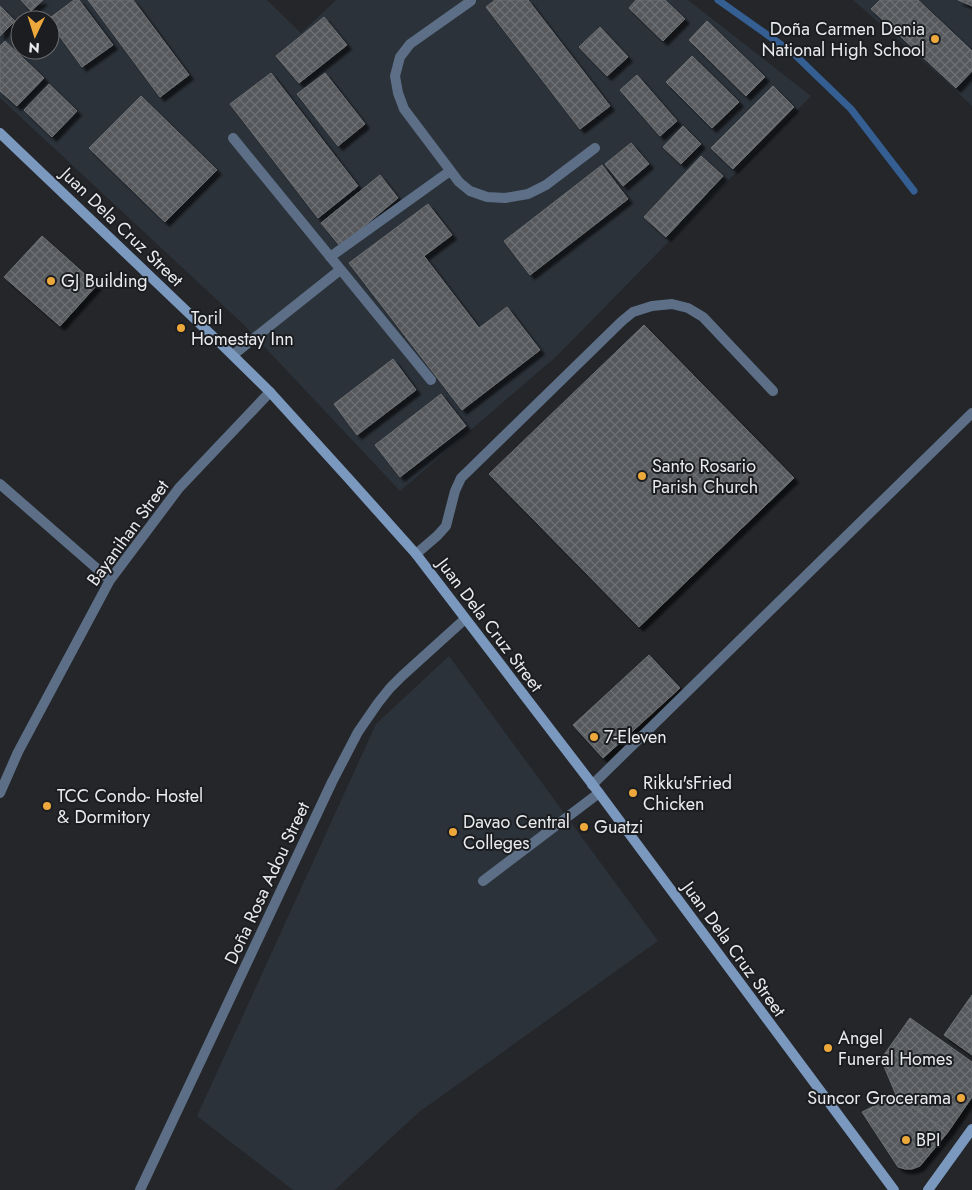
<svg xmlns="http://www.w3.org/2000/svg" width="972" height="1190" viewBox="0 0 972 1190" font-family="Jost,sans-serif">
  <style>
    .built { fill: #2c323a; fill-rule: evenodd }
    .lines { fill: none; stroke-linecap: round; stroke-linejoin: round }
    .stream { stroke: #355f92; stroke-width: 7 }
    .building { fill: url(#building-cross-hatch); stroke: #6c6f72; filter: url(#shadow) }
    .lane { stroke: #5d6f87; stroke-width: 10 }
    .street { stroke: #5d6f87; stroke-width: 10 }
    .secondary { stroke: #7b98be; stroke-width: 10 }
    .poi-dot { fill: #eda83b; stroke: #1b1d20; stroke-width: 2 }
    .labels { text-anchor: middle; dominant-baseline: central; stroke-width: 4; stroke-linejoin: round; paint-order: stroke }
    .poi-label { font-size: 18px; fill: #e8eaec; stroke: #1b1d20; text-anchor: start }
    .street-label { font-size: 18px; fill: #e8eaec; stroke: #1b1d20 }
  </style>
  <defs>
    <pattern id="building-cross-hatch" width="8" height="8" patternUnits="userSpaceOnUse" patternTransform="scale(1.25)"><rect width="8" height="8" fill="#56595c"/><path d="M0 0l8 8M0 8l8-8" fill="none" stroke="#6e7174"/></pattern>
    <filter id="shadow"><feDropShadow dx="4.5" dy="4.5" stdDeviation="1" flood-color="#0009"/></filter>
  </defs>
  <rect width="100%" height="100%" fill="#24262a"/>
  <path class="built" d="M0,0H267L301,33L336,0H688L811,96L558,355L400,491L244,325L0,98ZM20,20H50V50H20Z
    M853,0H972V106L942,78Z
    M449,656L658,941L419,1112L335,1190H293L197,1116L376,724Z"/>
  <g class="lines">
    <path class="stream" d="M718,0L793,53L851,109L914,191"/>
  </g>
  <path class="building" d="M21,0H43L31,11Z
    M74,0H79L113,45L82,67L50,23V20H47Z
    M88,0H133L189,75L160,97Z
    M495,0H528L610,106L580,129L486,7Z
    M636,0H665L685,19L663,41L629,8Z
    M880,0H918L972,51V71L956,88L871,9Z
    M958,0H972V6Z
    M0,6L15,21L0,36Z
    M324,17L347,45L299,83L276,56Z
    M707,21L765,77L746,96L689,40Z
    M600,27L628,57L607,76L579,47Z
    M5,41L44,78L17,106L0,91V46Z
    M692,56L739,102L712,128L666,82Z
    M271,73L358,186L318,218L230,104Z
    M325,73L365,124L338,146L297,94Z
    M637,75L677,121L660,136L620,90Z
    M49,84L77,111L52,137L24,110Z
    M773,86L794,107L733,169L711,148Z
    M141,96L217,170L165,222L89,148Z
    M683,126L701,144L681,164L663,147Z
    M631,143L649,164L623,186L605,164Z
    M701,156L723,176L666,237L644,217Z
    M602,165L628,199L530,275L504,241Z
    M380,175L398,198L340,246L321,223Z
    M428,204L452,235L424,256L479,328L507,307L540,350L462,410L349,263Z
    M42,236L97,285L60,326L4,277Z
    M644,325L794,478L639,627L489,474Z
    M393,359L416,390L357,435L334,404Z
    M441,394L466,426L400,477L375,445Z
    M649,655L680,688L603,758L573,725Z
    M972,995V1055L944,1035Z
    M910,1018L972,1062V1097L948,1132L896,1095L881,1059Z
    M896,1095L948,1132L920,1166L912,1169H905L898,1167L862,1112Z"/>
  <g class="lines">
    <path class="lane" d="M471,1L410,44L400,57L395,76L398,93L404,109L459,182L470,191L487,197L505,198L528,194L546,185L595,148
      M233,138L431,380
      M330,257L450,171
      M233,355L340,270
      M416,554L437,536L446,526L455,491L461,478L622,321L633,312L652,306L672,304L688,308L703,317L773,391
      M483,881L599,793"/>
    <path class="street" d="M0,484L110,580
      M592,785L972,413
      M0,793L18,752L110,580L179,488L270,392
      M140,1190L332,782L358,732L378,703L390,688L402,676L465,619"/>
    <path class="secondary" d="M0,133L221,344L270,392L349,479L416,554L599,793L894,1190
      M928,1190L972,1129"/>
  </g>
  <g class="poi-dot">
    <circle cx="935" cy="39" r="5"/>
    <circle cx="51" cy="281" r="5"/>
    <circle cx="181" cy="328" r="5"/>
    <circle cx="642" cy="476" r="5"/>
    <circle cx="594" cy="737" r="5"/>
    <circle cx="633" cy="793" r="5"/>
    <circle cx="47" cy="806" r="5"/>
    <circle cx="584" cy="827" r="5"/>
    <circle cx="453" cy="832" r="5"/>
    <circle cx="828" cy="1048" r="5"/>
    <circle cx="961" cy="1098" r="5"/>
    <circle cx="906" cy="1140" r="5"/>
  </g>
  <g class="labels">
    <g class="poi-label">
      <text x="925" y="29" text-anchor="end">Doña Carmen Denia<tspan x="925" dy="21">National High School</tspan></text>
      <text x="61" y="281">GJ Building</text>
      <text x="191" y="318">Toril<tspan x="191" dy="21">Homestay Inn</tspan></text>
      <text x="652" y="466">Santo Rosario<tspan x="652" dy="21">Parish Church</tspan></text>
      <text x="604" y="737">7-Eleven</text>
      <text x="643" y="783">Rikku'sFried<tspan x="643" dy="21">Chicken</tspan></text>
      <text x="57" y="796">TCC Condo- Hostel<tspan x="57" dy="21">&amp; Dormitory</tspan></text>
      <text x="463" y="822">Davao Central<tspan x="463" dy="21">Colleges</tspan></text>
      <text x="594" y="827">Guatzi</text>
      <text x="838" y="1038">Angel<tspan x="838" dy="21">Funeral Homes</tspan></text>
      <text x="951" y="1098" text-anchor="end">Suncor Grocerama</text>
      <text x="916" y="1140">BPI</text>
    </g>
    <g class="street-label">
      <text transform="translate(122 227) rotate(44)">Juan Dela Cruz Street</text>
      <text transform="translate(128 533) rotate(-54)">Bayanihan Street</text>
      <text transform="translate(490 625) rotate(53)">Juan Dela Cruz Street</text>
      <text transform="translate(267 883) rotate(-65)">Doña Rosa Adou Street</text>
      <text transform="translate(734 949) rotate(54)">Juan Dela Cruz Street</text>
    </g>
  </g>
  <g transform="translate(35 35) rotate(184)"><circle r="24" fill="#1b1d20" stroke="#6d6f72"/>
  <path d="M0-4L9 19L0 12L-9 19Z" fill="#eda83b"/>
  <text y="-8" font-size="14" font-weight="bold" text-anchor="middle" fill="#e8eaec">N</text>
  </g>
</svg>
